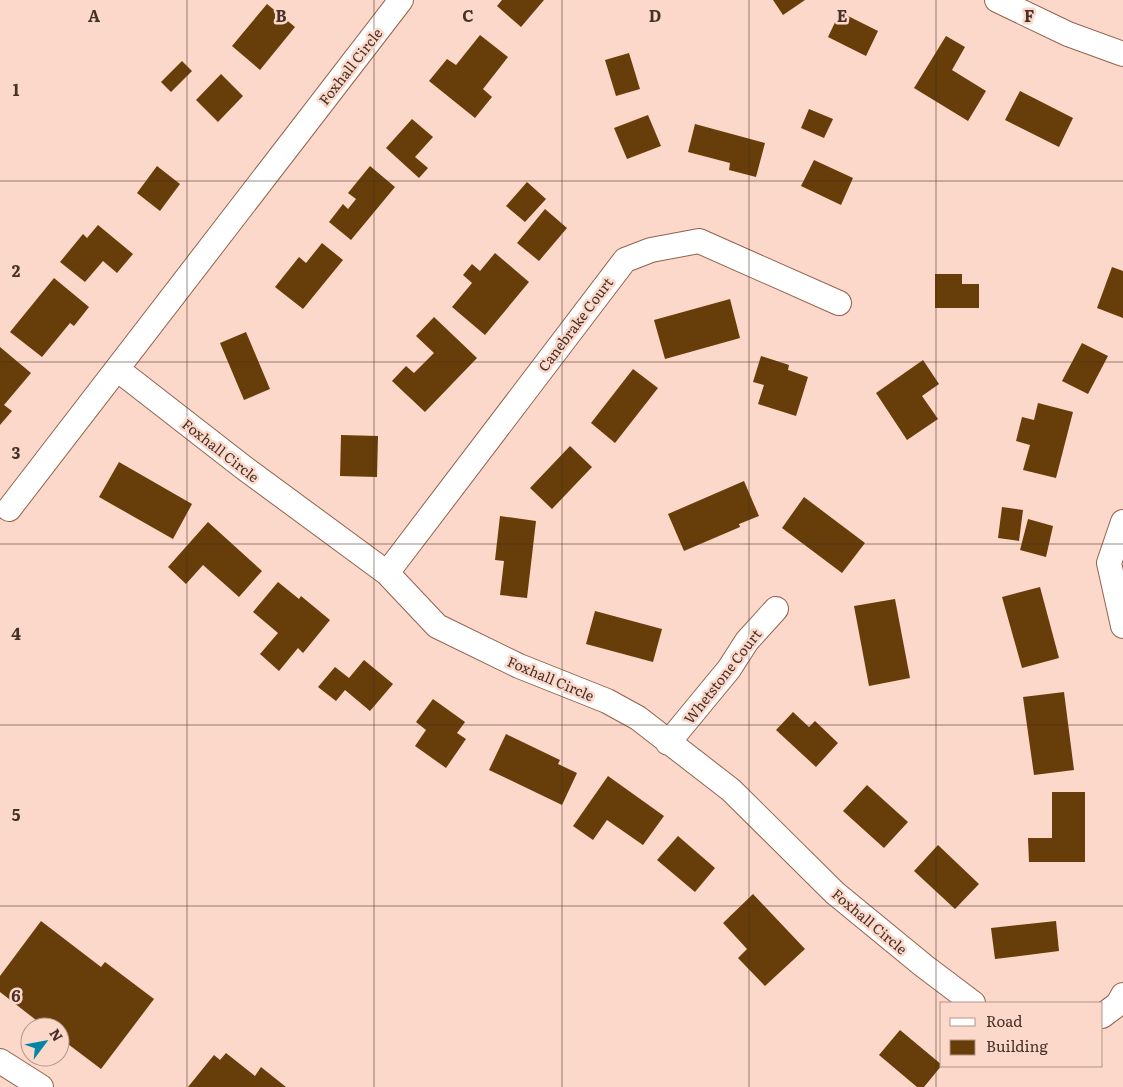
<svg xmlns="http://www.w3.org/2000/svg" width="1123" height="1087" viewBox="0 0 1123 1087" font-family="Literata,serif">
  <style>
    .building { fill: #673d09 }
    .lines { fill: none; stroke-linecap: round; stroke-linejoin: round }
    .minor-casing { stroke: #94624c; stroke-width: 26 }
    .minor { stroke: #fff; stroke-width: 24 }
    .grid { fill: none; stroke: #473026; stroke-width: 1; stroke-opacity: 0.55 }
    .labels { text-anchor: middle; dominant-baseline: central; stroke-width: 5; stroke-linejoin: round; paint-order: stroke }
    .street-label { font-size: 14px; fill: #473026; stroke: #fbd8c9 }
    .grid-label { font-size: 16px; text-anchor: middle; font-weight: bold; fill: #473026; stroke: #fbd8c9; stroke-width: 5; stroke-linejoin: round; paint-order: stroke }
  </style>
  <rect width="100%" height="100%" fill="#fbd8c9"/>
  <path class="building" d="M502,0H544L521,27L497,6Z
    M773,0H805L783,15Z
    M267,4L295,27L260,70L232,46Z
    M840,12L878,31L866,56L828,37Z
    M480,35L508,57L483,89L492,97L475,118L429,81L447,59L456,65Z
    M946,36L965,47L952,70L986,91L968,121L914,88Z
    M629,53L640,89L616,96L605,60Z
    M182,61L192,71L171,92L161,82Z
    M221,74L243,96L218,122L196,100Z
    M1020,91L1073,118L1059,147L1005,120Z
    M809,109L833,119L824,138L801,128Z
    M648,115L661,146L627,159L614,128Z
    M412,119L433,137L415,157L428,168L419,178L386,148Z
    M695,124L765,143L756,177L729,170L730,163L688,152Z
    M814,160L853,178L841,205L801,186Z
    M157,166L180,184L160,211L137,193Z
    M370,166L395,187L351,240L329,222L343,204L348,209L356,199L348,193Z
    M527,182L546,199L525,222L506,206Z
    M545,209L567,228L539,261L517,243Z
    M98,225L133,254L117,273L103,261L85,282L60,262L83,234L87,238Z
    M322,243L343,260L303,309L275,287L299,257L306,263Z
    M495,253L529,282L485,335L452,307L472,283L463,275L472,264L480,271Z
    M1112,267L1123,271V318L1097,308Z
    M935,274H962V284H979V308H935Z
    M54,278L89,307L74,326L70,323L42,357L10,332Z
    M730,299L740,338L665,359L654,320Z
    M434,317L477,358L425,412L392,381L406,366L414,373L434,353L416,336Z
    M246,332L270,389L244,400L220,343Z
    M1082,343L1108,356L1088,394L1062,381Z
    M0,347L31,373L4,405L12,411L0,425Z
    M761,356L789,365L788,370L808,377L796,416L758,404L764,385L753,382Z
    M923,360L939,384L922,396L938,419L907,440L876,393Z
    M633,369L658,388L615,443L591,423Z
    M1038,403L1073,412L1056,478L1023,470L1030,445L1016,441L1022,417L1034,420Z
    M341,435L378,436L377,477L340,476Z
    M570,446L592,467L552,509L530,488Z
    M119,462L192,504L173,539L99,497Z
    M744,481L759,516L739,524L740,527L684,551L668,514Z
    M804,497L865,543L842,573L782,528Z
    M1002,507L1023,510L1019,541L998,538Z
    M500,516L536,521L527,598L500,595L504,561L495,560Z
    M1028,519L1053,526L1046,557L1020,550Z
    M208,522L262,571L239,597L203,565L186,584L168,567Z
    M278,582L299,599L301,596L330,620L303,653L298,648L279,671L260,654L278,633L253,612Z
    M1040,587L1059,658L1022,668L1002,597Z
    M895,599L910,678L869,686L854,606Z
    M595,611L662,629L653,662L586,644Z
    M364,660L393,684L370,711L345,690L336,701L318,687L335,667L349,678Z
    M1064,692L1074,770L1034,775L1023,697Z
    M433,699L465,722L457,733L466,739L446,768L415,746L426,730L416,722Z
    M793,712L809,727L815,721L838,743L816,767L776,730Z
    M506,734L560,760L558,764L577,773L562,805L489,770Z
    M608,776L664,816L643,845L607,820L593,840L573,826Z
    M867,785L908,822L884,848L843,811Z
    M1052,792H1085V862H1029L1028,838H1052Z
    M678,836L715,868L695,892L657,860Z
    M938,845L979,884L955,909L914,871Z
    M753,894L805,949L765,986L738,958L747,949L723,923Z
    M41,921L101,967L105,962L154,999L101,1069L60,1038V1027H45L0,992V976Z
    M1056,921L1059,951L995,959L991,928Z
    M900,1030L942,1065L924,1087H917L879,1055Z
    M226,1053L255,1076L261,1067L286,1087H188L214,1055L220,1060Z"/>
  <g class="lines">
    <defs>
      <path id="minor" d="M997,0L1068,34L1123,54
        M117,369L243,467L387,573L437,626L519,666L607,701L638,718L731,790L835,893L924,966L973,1003
        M9,509L401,0
        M1123,522L1109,563L1123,626
        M387,573L625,260L651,250L699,241L839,303
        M668,743L729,669L747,641L776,609
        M1102,1016L1118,1004L1123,995
        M0,1061L41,1087"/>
    </defs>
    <use href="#minor" class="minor-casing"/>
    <use href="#minor" class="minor"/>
  </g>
  <path class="grid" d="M187,0V1087M374,0V1087M562,0V1087M749,0V1087M936,0V1087M0,181H1123M0,362H1123M0,544H1123M0,725H1123M0,906H1123"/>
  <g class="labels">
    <g class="street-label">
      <text transform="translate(350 66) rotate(-52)">Foxhall Circle</text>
      <text transform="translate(575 324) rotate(-53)">Canebrake Court</text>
      <text transform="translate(221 450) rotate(38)">Foxhall Circle</text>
      <text transform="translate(722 676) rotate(-52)">Whetstone Court</text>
      <text transform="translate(551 678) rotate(23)">Foxhall Circle</text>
      <text transform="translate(870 921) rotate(40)">Foxhall Circle</text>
    </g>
  </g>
  <g class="grid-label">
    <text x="94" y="22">A</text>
    <text x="281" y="22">B</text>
    <text x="468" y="22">C</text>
    <text x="655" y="22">D</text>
    <text x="842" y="22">E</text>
    <text x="1029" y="22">F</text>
    <text x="16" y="96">1</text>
    <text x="16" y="277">2</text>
    <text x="16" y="459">3</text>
    <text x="16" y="640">4</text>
    <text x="16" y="821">5</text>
    <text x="16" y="1002">6</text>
  </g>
  <rect x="940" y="1002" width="162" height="65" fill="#fbd8c9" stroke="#b39588"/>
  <rect x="950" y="1018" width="25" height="8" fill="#ffffff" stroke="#b39588"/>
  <text x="986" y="1027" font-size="15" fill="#473026">Road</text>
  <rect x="950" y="1040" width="25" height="15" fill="#673d09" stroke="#b39588"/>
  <text x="986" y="1052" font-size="15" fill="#473026">Building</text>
  <g transform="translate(45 1042) rotate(58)"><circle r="24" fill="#fbd8c9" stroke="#b39588"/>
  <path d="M0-4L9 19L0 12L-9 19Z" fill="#0385a8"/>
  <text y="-8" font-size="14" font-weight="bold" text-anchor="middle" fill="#473026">N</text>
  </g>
</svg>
